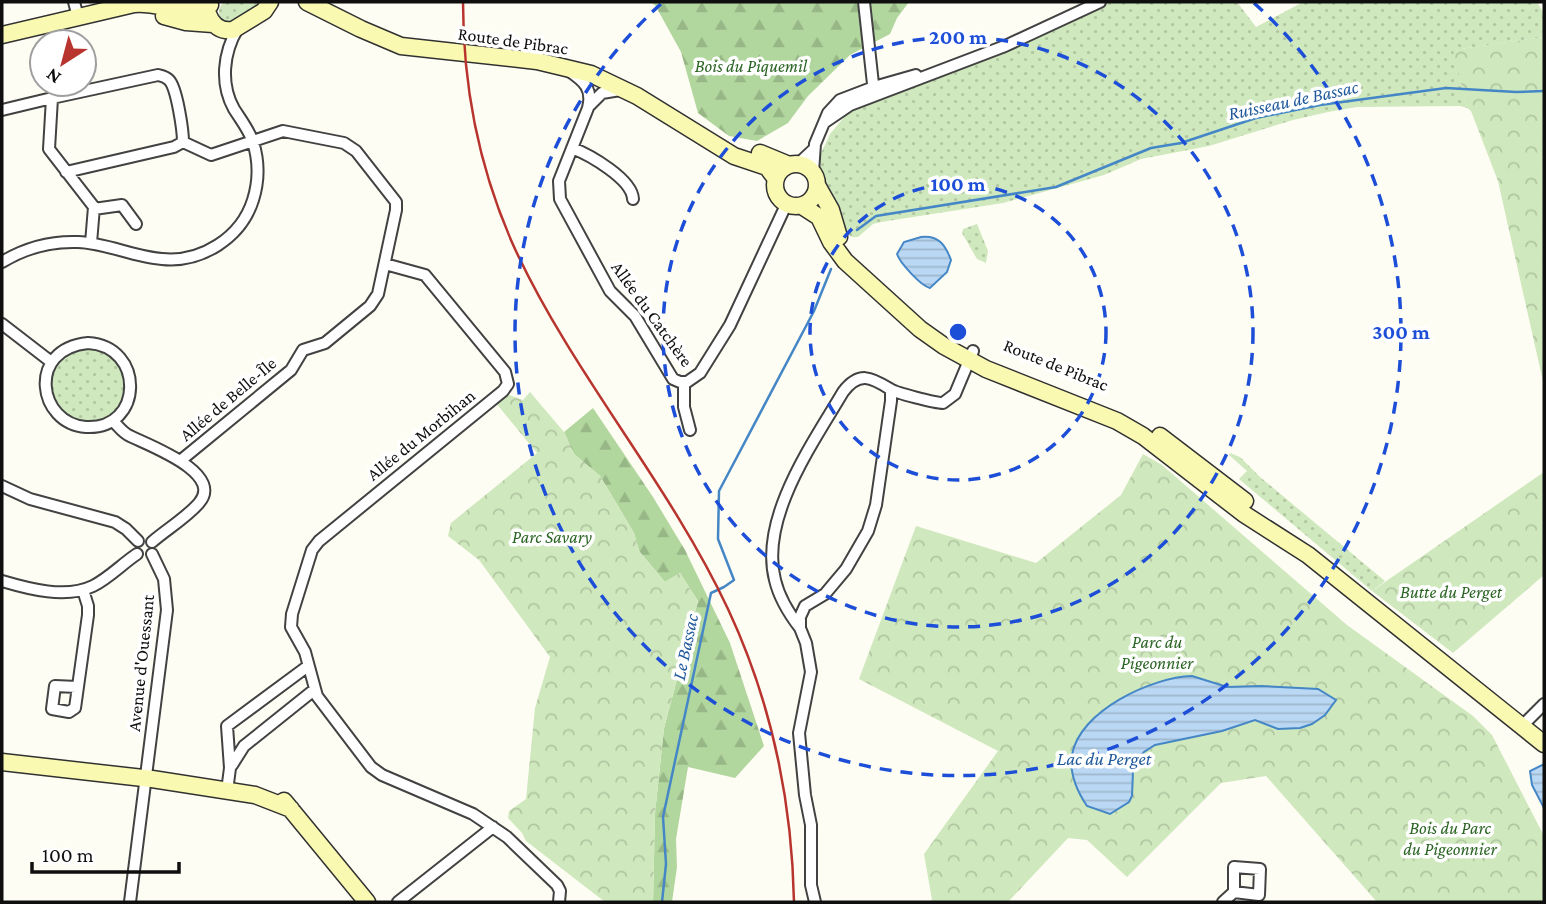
<svg xmlns="http://www.w3.org/2000/svg" width="1546" height="904" viewBox="0 0 1546 904" font-family="'Crimson Pro',serif">
  <style>
    .grass { fill: url(#grass-dots) }
    .forest { fill: url(#forest-firs) }
    .park { fill: url(#park-crowns) }
    .water { fill: url(#water-rules); stroke: #4587c6; stroke-width: 2 }
    .lines { fill: none; stroke-linecap: round; stroke-linejoin: round }
    .stream { stroke: #4587c6; stroke-width: 2.5 }
    .street-casing { stroke: #424242; stroke-width: 14 }
    .secondary-casing { stroke: #313131; stroke-width: 19 }
    .street { stroke: #fff; stroke-width: 10 }
    .secondary { stroke: #faf9b2; stroke-width: 16 }
    .rail { stroke: #b8352f; stroke-width: 2.5 }
    .ring { fill: none; stroke: #1d4ed8; stroke-width: 3.5; stroke-dasharray: 12 9 }
    .labels { text-anchor: middle; dominant-baseline: central; stroke-width: 7; stroke-linejoin: round; paint-order: stroke }
    .street-label { font-size: 18px; fill: #0f0f0f; stroke: #fff }
    .park-label { font-size: 18px; font-style: italic; fill: #2a6423; stroke: #fff }
    .water-label { font-size: 19px; font-style: italic; fill: #1f599b; stroke: #fff }
    .centre { fill: #1d4ed8; stroke: #fff; stroke-width: 3.5 }
    .ring-label { font-size: 21px; text-anchor: middle; font-weight: bold; fill: #1d4ed8; stroke: #fff; stroke-width: 7; stroke-linejoin: round; paint-order: stroke }
  </style>
  <defs>
    <pattern id="grass-dots" width="8" height="8" patternUnits="userSpaceOnUse" patternTransform="scale(1.75)"><rect width="8" height="8" fill="#cfe8bd"/><path d="M2 2h.1M6 6h.1" fill="none" stroke="#b1c6a1" stroke-width="1.8" stroke-linecap="round"/></pattern>
    <pattern id="forest-firs" width="22" height="20" patternUnits="userSpaceOnUse" patternTransform="scale(1.75)"><rect width="22" height="20" fill="#b2d79e"/><path d="M5 1l3.5 6h-7zM16 11l3.5 6h-7z" fill="#98b787"/></pattern>
    <pattern id="park-crowns" width="20" height="18" patternUnits="userSpaceOnUse" patternTransform="scale(1.75)"><rect width="20" height="18" fill="#cfe8bd"/><path d="M2 6a3 3 0 1 1 6 0M12 15a3 3 0 1 1 6 0" fill="none" stroke="#b1c6a1"/></pattern>
    <pattern id="water-rules" width="6" height="5" patternUnits="userSpaceOnUse" patternTransform="scale(1.75)"><rect width="6" height="5" fill="#bad8f3"/><path d="M0 2.5h6" fill="none" stroke="#9fb8cf"/></pattern>
  </defs>
  <rect width="100%" height="100%" fill="#fefdf3"/>
  <path class="grass" d="M224,2H262L232,22C218,23 215,10 224,2Z
    M1111,2H1237L1256,27L1303,2H1537L1544,14V37L1454,50L1467,108L1460,106L1356,107L1328,112L1293,120L1209,146L1141,159L1104,175L1003,203L881,222L873,224L858,237H852L846,233L820,173L818,160L830,134L851,109L981,61Z
    M977,224L988,251L986,263L977,259L962,233L963,229Z
    M86,346L108,350L125,370L126,397L113,419L86,424L64,416L51,398L50,377L60,358Z
    M1230,453L1240,457L1260,477L1385,581L1372,591L1239,479L1247,471L1229,455Z"/>
  <path class="forest" d="M651,2H909L897,18L890,34L850,55L808,96L788,123L757,141L729,136L698,113L681,52L655,5Z
    M593,408L653,497L685,550L730,643L764,746L735,778L688,767L676,839L677,867L672,902H653L655,813L664,728L698,601L680,573L665,582L639,551L634,533L600,476L574,454L564,432Z"/>
  <path class="park" d="M1544,37V386L1498,181L1471,111L1467,108L1453,50Z
    M530,392L564,432L574,454L600,476L634,533L639,551L665,582L680,573L698,601L664,728L655,813L653,902H605L526,841L522,833L508,818L509,811L526,799L535,708L550,657L479,560L448,536L451,523L537,453L495,402L509,395L523,400Z
    M1143,454L1162,465L1347,625L1473,716L1492,735L1544,836V902H1377L1266,776L1221,783L1127,877L1087,840L1068,838L1008,902H929L932,900L924,854L998,751L859,679L916,526L1036,563L1121,495Z
    M1544,472V575L1453,653L1372,591Z"/>
  <path class="water" d="M921,237C938,235 945,244 951,260L947,272L930,288C921,286 900,263 897,254L904,242Z
    M1192,676L1227,687L1261,686L1318,689L1336,700L1325,715L1312,724L1300,728L1278,729L1255,720L1222,731L1155,745L1144,752L1135,764L1133,771L1132,796L1129,802L1110,814L1087,806C1077,791 1069,774 1072,755C1079,711 1152,677 1192,676Z
    M1544,764V808L1532,785L1530,771Z"/>
  <g class="lines">
    <path class="stream" d="M857,230L876,216L1056,187L1151,148L1181,143L1256,118L1320,105L1446,88L1516,92L1544,91
      M662,902L666,864L663,817L711,593L724,587L734,580L718,539L719,491L814,311L831,269"/>
    <defs>
      <path id="street" d="M74,2L78,17
        M864,2L873,84L877,92
        M569,71C584,81 593,89 588,108L559,181L560,199L610,291L635,316L673,379L680,382H687L700,373L730,325L786,205
        M590,105L602,93L620,90
        M2,110L52,98
        M825,122L850,105L1005,46L1100,2
        M572,148C590,155 632,179 633,199
        M798,164L813,150
        M66,172L174,147L183,142
        M813,172L815,144L828,113L840,100L874,87L916,75
        M94,209L122,205L136,224
        M91,243L94,207L49,149L52,98L158,75C163,76 165,76 169,80C177,88 183,131 183,142L211,155L283,131L344,143L356,151L396,202V210L378,294L370,306L325,343L303,350L291,370L180,461
        M2,262C25,248 51,241 78,242C107,243 133,257 162,259C201,263 241,238 253,200C259,181 259,161 253,142C249,130 241,120 234,109C220,84 223,53 238,28
        M385,264L425,275L505,372L508,384L503,391L319,541L312,550L292,614L291,627L305,652L317,696L371,767L382,775L473,814L507,837L557,885L560,891L559,902
        M2,324L50,361
        M88,343C145,346 144,430 86,427C38,424 26,349 88,343Z
        M684,383V407L690,430
        M114,422C119,427 123,433 130,436C148,445 225,473 199,503C186,518 167,529 152,542
        M2,486L30,499L115,522L126,529L138,541
        M2,581C29,589 66,599 93,586C109,578 122,564 137,554
        M800,628C790,615 779,597 775,580C759,518 813,443 843,392C859,371 871,377 890,389C896,393 935,403 943,403L955,394L973,351
        M77,687L55,686L52,709L69,712L75,708L88,615V606L83,590
        M1522,726L1544,704
        M232,765L244,746L314,690
        M227,791L230,768L227,726L308,666
        M1234,867L1260,869L1259,895L1234,892Z
        M130,902L167,610L164,579L152,554
        M398,902L493,827
        M815,902L811,885V825L805,795L799,733L811,672L806,643L800,628V617L805,606L825,594L846,569L868,531L876,505L891,401V390
        M1223,902L1234,892"/>
      <path id="secondary" d="M307,2L361,29L401,46L537,61L591,74L637,96L734,156L767,167L776,179
        M208,14C212,25 221,32 233,30L264,11L270,2
        M164,16L186,22L213,24
        M2,35L134,4C160,1 186,19 210,5
        M760,153L789,165
        M775 185a21 21 0 1 1 42 0a21 21 0 1 1-42 0Z
        M818,187L831,210L839,237
        M802,206L819,217L831,242L845,261L920,329L944,346L986,369L1117,421L1143,436L1244,514L1308,555L1544,744
        M1160,436L1245,501
        M2,762L152,779L255,795L291,809
        M284,801L367,902"/>
    </defs>
    <use href="#street" class="street-casing"/>
    <use href="#secondary" class="secondary-casing"/>
    <use href="#street" class="street"/>
    <use href="#secondary" class="secondary"/>
    <path class="rail" d="M463,2C463,87 480,172 515,249C574,376 669,483 728,609C771,701 792,801 794,902"/>
  </g>
  <g class="ring">
    <circle cx="958" cy="332" r="148"/>
    <circle cx="958" cy="332" r="295"/>
    <path d="M1254 3A443 443 0 1 1 662 3"/>
  </g>
  <g class="labels">
    <g class="street-label">
      <text transform="translate(513 41) rotate(8)">Route de Pibrac</text>
      <text transform="translate(652 314) rotate(54)">Allée du Catchère</text>
      <text transform="translate(1056 365) rotate(22)">Route de Pibrac</text>
      <text transform="translate(228 399) rotate(-40)">Allée de Belle-Île</text>
      <text transform="translate(421 435) rotate(-39)">Allée du Morbihan</text>
      <text transform="translate(141 663) rotate(-84)">Avenue d'Ouessant</text>
    </g>
    <g class="park-label">
      <text x="751" y="66">Bois du Piquemil</text>
      <text x="552" y="537">Parc Savary</text>
      <text x="1451" y="592">Butte du Perget</text>
      <text x="1157" y="642">Parc du<tspan x="1157" dy="21">Pigeonnier</tspan></text>
      <text x="1450" y="828">Bois du Parc<tspan x="1450" dy="21">du Pigeonnier</tspan></text>
    </g>
    <g class="water-label">
      <text transform="translate(1293 100) rotate(-12)">Ruisseau de Bassac</text>
      <text transform="translate(685 647) rotate(-78)">Le Bassac</text>
      <text x="1104" y="758">Lac du Perget</text>
    </g>
  </g>
  <circle cx="958" cy="332" r="10" class="centre"/>
  <g class="ring-label">
    <text x="958" y="44">200 m</text>
    <text x="958" y="191">100 m</text>
    <text x="1401" y="339">300 m</text>
  </g>
  <rect width="1546" height="904" fill="none" stroke="#0f0f0f" stroke-width="7"/>
  <g transform="translate(63 63) rotate(216)"><circle r="33" fill="#ffffff" stroke="#9f9f9f" stroke-width="2"/>
  <path d="M0-5L12 26L0 18L-12 26Z" fill="#b8352f"/>
  <text y="-10" font-size="19" font-weight="bold" text-anchor="middle" fill="#0f0f0f">N</text>
  </g>
  <path d="M32 862v10h147v-10" fill="none" stroke="#0f0f0f" stroke-width="3.5"/>
  <text x="42" y="862" font-size="21" fill="#0f0f0f" stroke="#ffffff" stroke-width="5" paint-order="stroke">100 m</text>
</svg>
